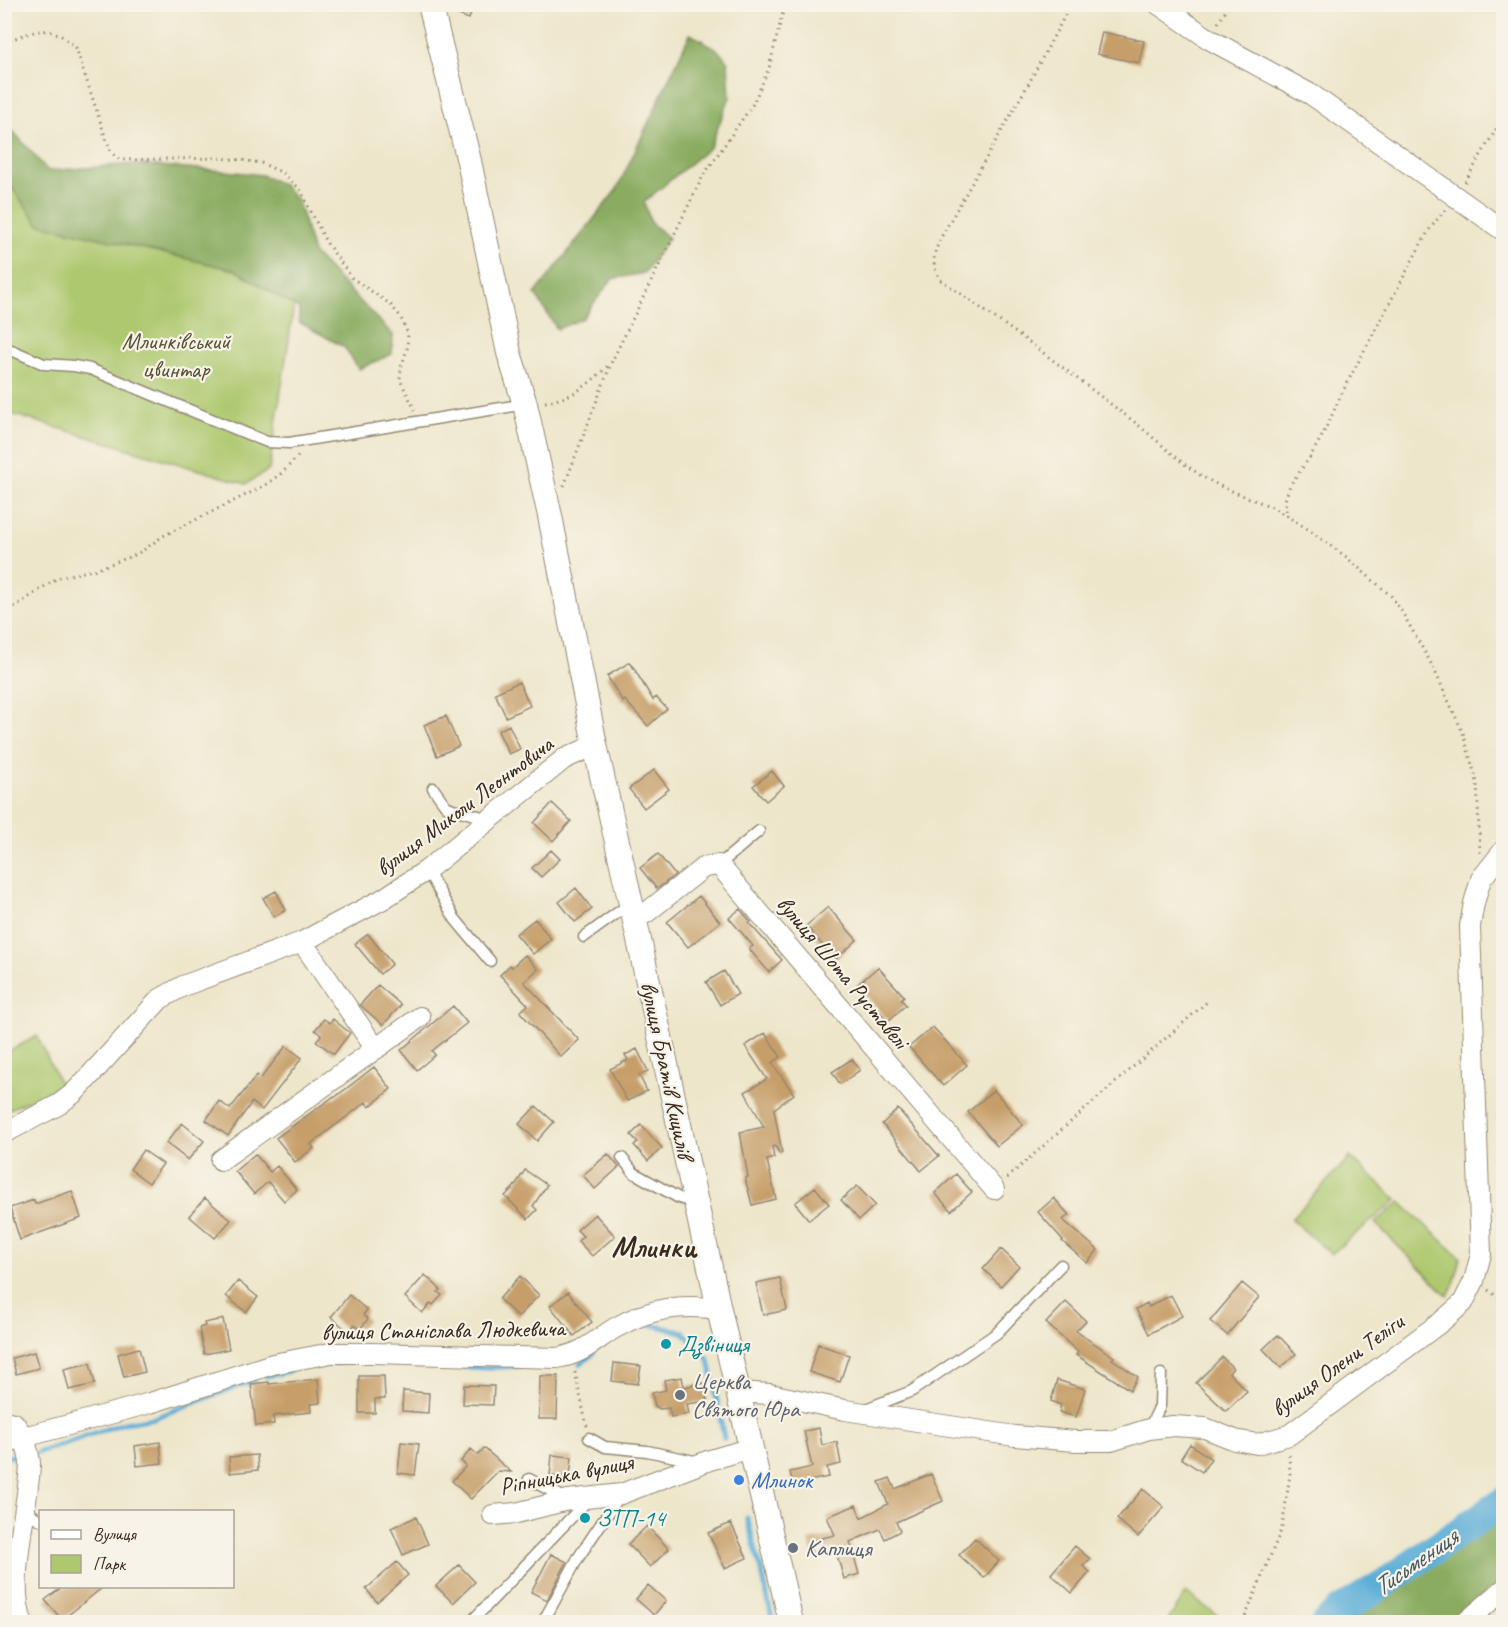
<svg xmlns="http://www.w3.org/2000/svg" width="1508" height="1627" viewBox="0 0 1508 1627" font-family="Caveat,sans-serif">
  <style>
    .green { fill: #adc86e; stroke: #747946; stroke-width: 1.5 }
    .forest { fill: #8aac61; stroke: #626b40; stroke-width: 1.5 }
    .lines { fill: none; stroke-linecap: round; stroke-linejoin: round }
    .stream { stroke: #5caed7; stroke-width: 5 }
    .river { stroke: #5caed7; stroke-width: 30 }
    .building { fill: #c69e69 }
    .service-casing { stroke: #948874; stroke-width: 13 }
    .minor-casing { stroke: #948874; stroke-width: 22 }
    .tertiary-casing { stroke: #948874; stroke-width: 26 }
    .path { stroke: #948874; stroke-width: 3; stroke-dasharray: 1.5 4.5; stroke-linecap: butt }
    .service { stroke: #fff; stroke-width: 10 }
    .minor { stroke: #fff; stroke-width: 20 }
    .tertiary { stroke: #fff; stroke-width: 24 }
    .culture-dot { fill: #0f9aa8; stroke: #f7f3e8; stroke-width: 2 }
    .worship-dot { fill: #6b7280; stroke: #f7f3e8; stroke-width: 2 }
    .shop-dot { fill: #3f7fe0; stroke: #f7f3e8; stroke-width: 2 }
    .labels { text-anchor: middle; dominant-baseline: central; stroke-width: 4.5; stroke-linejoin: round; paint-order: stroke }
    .park-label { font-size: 24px; fill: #585232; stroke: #f7f3e8 }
    .street-label { font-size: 24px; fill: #3b2a1e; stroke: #f7f3e8 }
    .culture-label { font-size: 24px; fill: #0d838f; stroke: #f7f3e8; text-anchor: start }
    .worship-label { font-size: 24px; fill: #5b616d; stroke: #f7f3e8; text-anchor: start }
    .shop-label { font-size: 24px; fill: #366cbe; stroke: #f7f3e8; text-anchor: start }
    .water-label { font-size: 26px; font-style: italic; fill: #47585f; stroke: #f7f3e8 }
    .district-label { font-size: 30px; font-weight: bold; fill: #3b2a1e; stroke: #f7f3e8 }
  </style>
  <rect width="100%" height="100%" fill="#f7f3e8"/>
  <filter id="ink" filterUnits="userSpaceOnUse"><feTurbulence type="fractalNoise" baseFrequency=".0167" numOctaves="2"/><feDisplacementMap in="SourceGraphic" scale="12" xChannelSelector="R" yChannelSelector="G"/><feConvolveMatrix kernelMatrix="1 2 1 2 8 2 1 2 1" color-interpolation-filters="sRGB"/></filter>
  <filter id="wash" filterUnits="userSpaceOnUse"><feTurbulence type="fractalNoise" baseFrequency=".008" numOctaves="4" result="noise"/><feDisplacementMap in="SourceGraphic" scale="24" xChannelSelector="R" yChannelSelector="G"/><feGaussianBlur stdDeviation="1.35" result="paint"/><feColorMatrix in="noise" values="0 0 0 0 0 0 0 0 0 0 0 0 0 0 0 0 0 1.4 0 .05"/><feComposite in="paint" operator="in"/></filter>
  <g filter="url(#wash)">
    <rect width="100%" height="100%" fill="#eee6cb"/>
    <path class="green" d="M4,170L249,264L295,298L269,470L246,484L5,412Z
      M37,1036L61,1086L10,1109H8L5,1110V1053Z
      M1350,1157L1397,1200L1331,1254L1291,1219Z
      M1400,1202L1461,1258L1454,1284L1448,1296L1375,1223Z
      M1186,1593L1227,1622H1167Z"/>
    <path class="forest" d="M690,34L716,48L728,62L730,97L710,147L644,202L651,223L669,238L644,273L612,279L582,319L557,329L535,294L617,189Z
      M5,122L48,171L133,164L226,171L262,175L283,185L298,201L313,253L393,335L392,354L359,369L344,347L299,322V309L235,270L39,224L5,179Z
      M1503,1511V1579L1452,1622H1344Z"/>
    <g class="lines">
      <path class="stream" d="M636,1328L648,1324L683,1332L709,1360L724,1438
        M411,1364L488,1368L519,1366
        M580,1364L593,1354
        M313,1366L345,1362
        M266,1376L289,1371
        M37,1453L124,1423L154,1418L254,1380
        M4,1457L18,1456
        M747,1518L762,1573L773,1622"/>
      <path class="river" d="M1327,1622L1338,1612L1385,1583L1504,1501"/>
    </g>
    <g id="blocks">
      <path class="building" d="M445,4H474L469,19L446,10Z
        M1102,32L1144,41L1139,63L1097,54Z
        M630,662L653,700L656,697L667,709L648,726L625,700L623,702L607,676Z
        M519,682L530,706L506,717L495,693Z
        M446,716L459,746L437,756L424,725Z
        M509,725L520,749L509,754L498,731Z
        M654,770L669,789L644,808L629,789Z
        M772,771L784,786L766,801L753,786Z
        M552,803L571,821L553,841L534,823Z
        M551,850L560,859L541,877L532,868Z
        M658,854L675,875L657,889L640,868Z
        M576,888L592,909L575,922L559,902Z
        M276,891L286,910L274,917L263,898Z
        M699,896L720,922L688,947L667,922Z
        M828,907L857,940L835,960L806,926Z
        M740,909L751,922L749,923L782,960L769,972L749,949L753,946L729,918Z
        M535,919L551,939L533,954L516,934Z
        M368,934L392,964L380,974L355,944Z
        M525,955L538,969L524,982L579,1040L561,1057L520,1012L528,1005L500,975L510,965L512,967Z
        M878,967L904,996L901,999L906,1005L888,1021L857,985Z
        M724,971L738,994L720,1005L706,982Z
        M378,985L401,1005L383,1025L360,1005Z
        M453,1006L467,1023L432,1051L435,1055L417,1070L401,1050Z
        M324,1019L330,1023L333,1019L350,1033L334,1054L316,1041L321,1035L315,1030Z
        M933,1027L967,1065L943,1086L909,1047Z
        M765,1033L781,1057L772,1063L794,1094L774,1109L782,1153L780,1154L775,1146L772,1147L774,1158L767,1160L776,1199L752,1205L745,1178L748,1177L740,1132L764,1127L745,1092L767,1079L745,1046Z
        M286,1046L302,1058L262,1110L252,1102L228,1136L206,1120L219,1101L230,1109L257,1075L261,1078Z
        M637,1049L648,1071L639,1075L647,1091L627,1101L610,1069L628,1060L625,1055Z
        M852,1059L860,1070L840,1084L832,1072Z
        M374,1067L391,1089L369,1107L366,1102L311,1144L314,1148L295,1162L276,1138L333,1097L334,1098Z
        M994,1090L1023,1125L997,1146L968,1112Z
        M536,1106L554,1122L537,1141L519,1124Z
        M898,1109L939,1156L921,1171L882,1124Z
        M182,1123L204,1141L188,1160L166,1143Z
        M641,1125L662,1148L648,1161L634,1145L638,1142L631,1135Z
        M143,1150L163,1164L149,1183L130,1169Z
        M255,1154L270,1172L277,1166L297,1190L284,1201L268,1182L254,1194L235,1171Z
        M608,1154L619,1167L595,1189L583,1175Z
        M525,1170L547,1185L533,1206L537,1210L528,1219L505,1196L514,1187Z
        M956,1174L972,1192L951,1211L935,1193Z
        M857,1186L875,1205L859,1220L841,1200Z
        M815,1187L829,1204L809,1220L795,1203Z
        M72,1191L81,1218L20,1240L10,1208L34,1200L35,1204Z
        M205,1198L231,1220L215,1238L189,1216Z
        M1054,1198L1069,1215L1063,1220L1098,1250L1087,1263L1062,1241L1063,1240L1038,1212Z
        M595,1214L615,1236L592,1256L578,1241L583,1236L577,1230Z
        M1001,1249L1019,1266L1001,1286L983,1269Z
        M425,1275L441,1290L438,1292L442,1295L433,1305L431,1303L422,1313L405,1297Z
        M520,1276L539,1295L518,1317L499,1299Z
        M780,1278L787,1310L763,1315L756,1283Z
        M238,1281L258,1297L246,1312L226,1296Z
        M1242,1283L1259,1297L1227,1335L1210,1321Z
        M568,1292L592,1322L574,1336L550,1306Z
        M349,1295L367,1310L363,1315L368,1319L360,1329L354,1325L349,1332L331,1317Z
        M1171,1295L1182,1316L1149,1334L1136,1309L1147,1303L1149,1307Z
        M1066,1302L1086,1321L1076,1331L1114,1357L1112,1359L1138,1377L1130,1390L1076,1355L1078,1352L1046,1323Z
        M223,1319L229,1349L204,1354L199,1328L205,1326L204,1323Z
        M1278,1335L1296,1354L1281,1368L1263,1349Z
        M818,1344L849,1355L840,1382L809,1372Z
        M139,1348L145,1372L124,1377L118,1354Z
        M34,1352L39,1368L16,1374L12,1358Z
        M1222,1357L1233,1368L1229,1373L1247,1391L1226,1411L1196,1383Z
        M90,1363L95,1384L69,1390L64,1369Z
        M614,1363L641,1366L638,1384L612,1381Z
        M359,1376H384L385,1399H375V1413H359Z
        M540,1376H558L557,1419H539Z
        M682,1377L684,1387L704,1383L707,1401L687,1404L689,1414L671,1417L669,1408L660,1409L655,1406L652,1393L666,1390L664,1380Z
        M318,1379L320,1403L310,1404L311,1412L273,1416L274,1424L256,1426L251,1384L269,1382V1384Z
        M1057,1380L1085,1389L1076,1417L1059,1412L1061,1405L1051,1401Z
        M464,1385L494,1386L493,1405L463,1404Z
        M403,1391L429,1393L428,1413L402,1411Z
        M819,1428L822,1445L837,1442L841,1464L827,1467L829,1477L793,1484L790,1472L812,1467L804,1431Z
        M160,1442L162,1463L137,1466L135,1446Z
        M401,1442L419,1444L415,1475L398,1473Z
        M1190,1444L1211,1459L1202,1472L1181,1458Z
        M484,1448L511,1472L498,1471L471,1499L452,1481L466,1466L461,1461L471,1449L478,1455Z
        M257,1455L258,1470L230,1473L229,1457Z
        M552,1455L572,1457L570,1477L550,1476Z
        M931,1474L943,1501L896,1522L900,1531L885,1539L880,1529L850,1542L859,1574L844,1579L835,1548L812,1554L809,1541L835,1535L827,1517L856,1505L861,1518L888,1504L879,1482L890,1478L895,1489Z
        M1143,1489L1164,1507L1138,1537L1117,1519Z
        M416,1517L428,1544L403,1555L391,1528Z
        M731,1523L747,1558L725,1568L708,1533Z
        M647,1526L669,1549L650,1567L628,1544Z
        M975,1538L999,1561L984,1578L959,1555Z
        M1075,1546L1090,1559L1083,1566L1090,1572L1072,1593L1051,1574Z
        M551,1554L567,1562L547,1600L531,1592Z
        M397,1562L408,1575L377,1602L366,1589Z
        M459,1565L475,1582L453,1603L436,1586Z
        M648,1585L666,1601L654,1615L636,1599Z
        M62,1587H103L62,1620L45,1600Z"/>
    </g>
  </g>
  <g filter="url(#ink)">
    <use href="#blocks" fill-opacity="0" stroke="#948874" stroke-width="1.5"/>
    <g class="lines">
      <defs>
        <path id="service" d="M4,347L44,364L74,366L90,369L267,442L289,443L525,404
          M433,788L446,806L453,809L490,819
          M719,865L759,831
          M427,870L455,919L490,961
          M584,937L631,903
          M622,1158L634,1173L679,1198L696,1203
          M863,1410L912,1391L997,1333L1061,1265
          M1149,1429L1160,1406L1161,1374
          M589,1438L605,1447L647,1451L699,1462
          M529,1479L568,1500
          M24,1510L40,1520
          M471,1622L590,1498
          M543,1622L578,1558L621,1494"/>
        <path id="minor" d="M1158,4L1209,39L1312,95L1504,231
          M634,917L646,913L704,867L719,865L994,1189
          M302,942L376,1049
          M4,1133L58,1105L74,1093L160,999L183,986L302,942L383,899L427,870L564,759L595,745
          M221,1160L420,1017
          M738,1392L770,1394L845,1410L1015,1436L1076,1441H1111L1149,1429L1173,1426L1205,1428L1235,1440L1257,1444L1289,1435L1441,1322L1463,1303L1474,1281L1481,1254L1470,926L1474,903L1481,879L1504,850
          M4,1421L14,1423L24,1437L150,1403L273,1364L331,1353H371L557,1358C583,1354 594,1341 615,1328C650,1308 680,1304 719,1309
          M4,1443L24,1437C26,1446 30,1455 30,1464C28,1511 7,1578 22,1622
          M493,1515L516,1513L568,1500L621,1494L710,1460L751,1448
          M1466,1622L1504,1589"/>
        <path id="tertiary" d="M430,4L469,161L509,353L525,404L550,516L595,745L634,917L719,1309L791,1622"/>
      </defs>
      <use href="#service" class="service-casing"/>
      <use href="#minor" class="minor-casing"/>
      <use href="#tertiary" class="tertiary-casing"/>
      <path class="path" d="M1071,4L1030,81L940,239C933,256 931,265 941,280L1029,342L1137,424L1183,463L1203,477L1224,488L1272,507L1306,528L1345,556L1391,596L1402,612L1433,667L1463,733L1477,782L1480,853
        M1218,23L1230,4
        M4,42C37,31 49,21 76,48L107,142L112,153L120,160L218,158L241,160L261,163L283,173L300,189L326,242L352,278L390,304L400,316L408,334L407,349L401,368L400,380L415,410
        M1465,182L1504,116
        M545,402C574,398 589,384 610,364
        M564,486L612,361L703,176L753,104L769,68L785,4
        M1287,517L1285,500L1290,485L1310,457L1322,436L1345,387L1421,244L1431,227L1446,209
        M4,614L57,578L97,569L135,555L145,549L163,536L264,486L283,472L300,454
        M1007,1178L1208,1001
        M1488,1290L1504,1301
        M575,1372L587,1427
        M1243,1622L1282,1528L1290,1475L1289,1452"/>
      <use href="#service" class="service"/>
      <use href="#minor" class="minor"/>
      <use href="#tertiary" class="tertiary"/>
    </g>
  </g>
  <g class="culture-dot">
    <circle cx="666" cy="1344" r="6"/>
    <circle cx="585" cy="1518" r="6"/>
  </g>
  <g class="worship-dot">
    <circle cx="680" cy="1395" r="6"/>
    <circle cx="793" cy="1548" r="6"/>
  </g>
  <circle class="shop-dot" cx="739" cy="1480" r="6"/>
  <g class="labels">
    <g class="park-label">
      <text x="176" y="341">Млинківський<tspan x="176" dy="28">цвинтар</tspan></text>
    </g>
    <g class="street-label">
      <text transform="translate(464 806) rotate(-37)">вулиця Миколи Леонтовича</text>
      <text transform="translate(843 972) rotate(50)">вулиця Шота Руставелі</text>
      <text transform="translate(667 1070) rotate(78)">вулиця Братів Кицилів</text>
      <text transform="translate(443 1330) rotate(-1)">вулиця Станіслава Людкевича</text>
      <text transform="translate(1337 1365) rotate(-36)">вулиця Олени Теліги</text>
      <text transform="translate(566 1474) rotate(-11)">Ріпницька вулиця</text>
    </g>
    <g class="culture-label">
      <text x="678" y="1344">Дзвіниця</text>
      <text x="597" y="1518">ЗТП-14</text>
    </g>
    <g class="worship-label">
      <text x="692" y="1381">Церква<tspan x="692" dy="28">Святого Юра</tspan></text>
      <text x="805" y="1548">Каплиця</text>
    </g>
    <g class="shop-label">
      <text x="751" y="1480">Млинок</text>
    </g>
    <g class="water-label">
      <text transform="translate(1415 1562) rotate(-35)">Тисьмениця</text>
    </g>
    <g class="district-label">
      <text x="654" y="1247">Млинки</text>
    </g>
  </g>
  <rect width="1508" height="1627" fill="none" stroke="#f7f3e8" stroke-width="24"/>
  <rect x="39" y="1510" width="195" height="78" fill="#f7f3e8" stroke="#aca397" stroke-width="1.5"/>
  <rect x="51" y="1530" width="30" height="9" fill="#ffffff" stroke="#aca397" stroke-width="1.5"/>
  <text x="93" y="1540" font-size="18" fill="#3b2a1e">Вулиця</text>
  <rect x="51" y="1555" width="30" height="18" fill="#adc86e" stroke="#aca397" stroke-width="1.5"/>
  <text x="93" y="1570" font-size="18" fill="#3b2a1e">Парк</text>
</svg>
